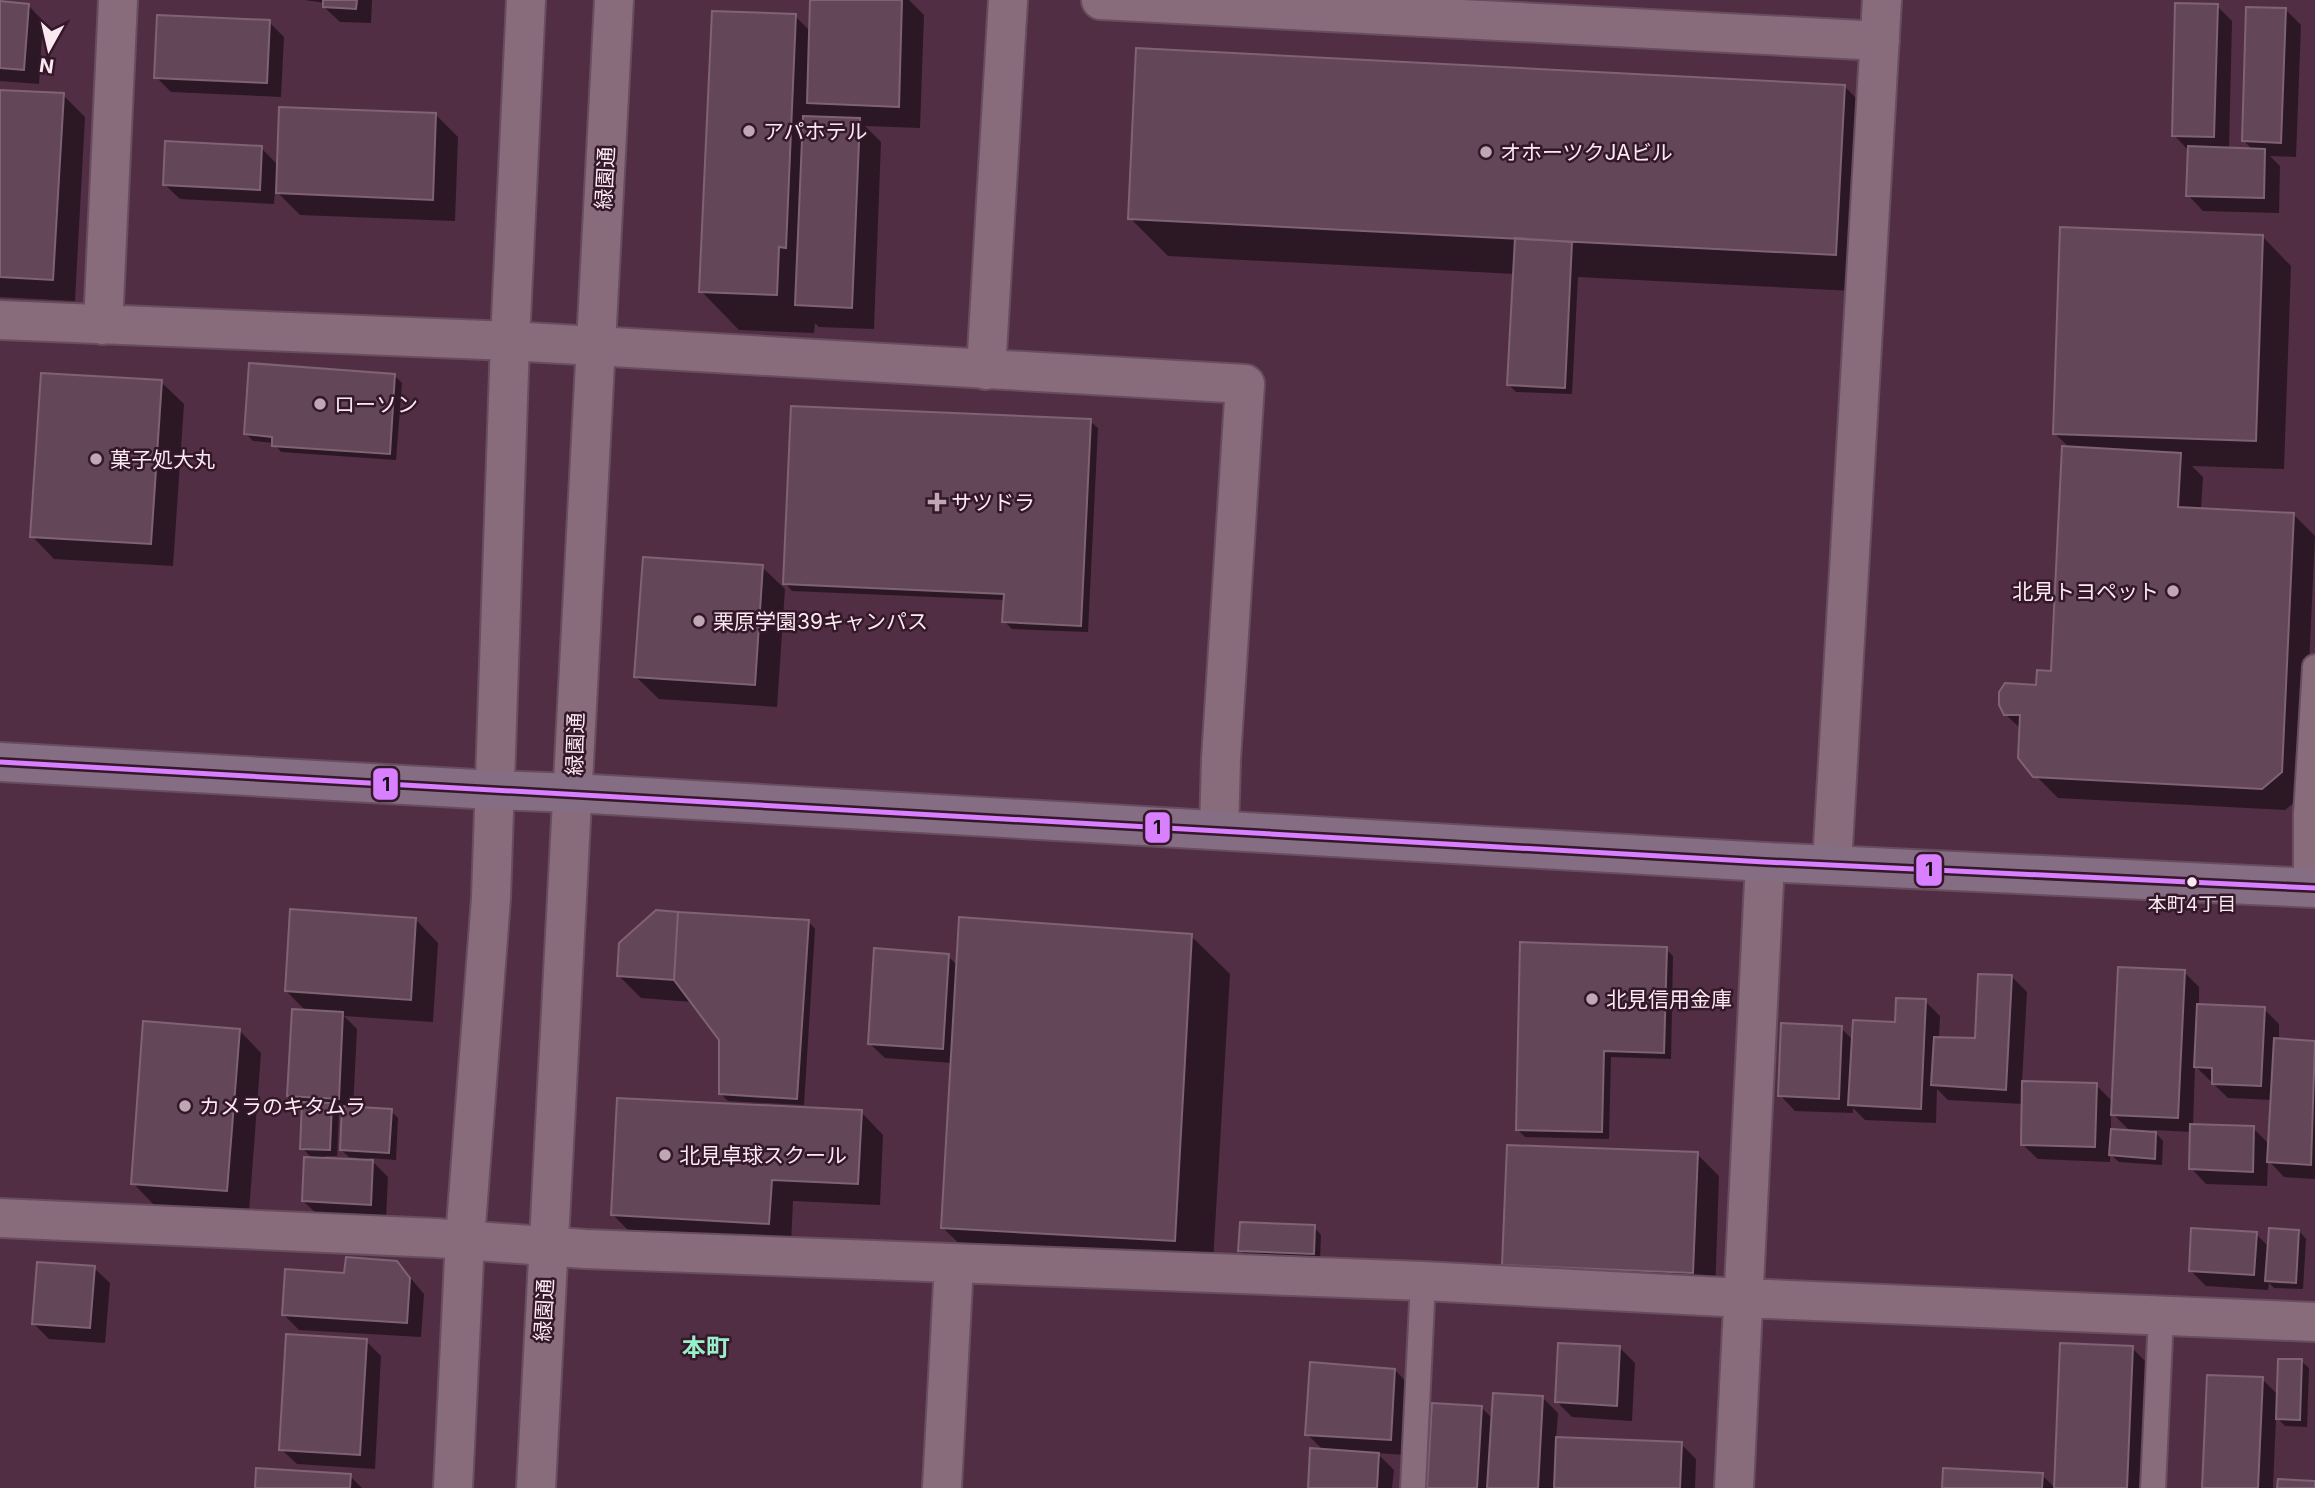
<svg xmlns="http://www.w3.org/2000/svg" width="2315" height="1488" viewBox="0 0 2315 1488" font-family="Inter,'Noto Sans JP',sans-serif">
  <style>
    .shadow { fill: #0007; fill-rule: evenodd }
    .building { fill: #634758; stroke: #7f6273; stroke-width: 2 }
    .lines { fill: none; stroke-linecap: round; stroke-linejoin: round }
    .service-casing { stroke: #674d5e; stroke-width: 28 }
    .minor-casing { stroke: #674d5e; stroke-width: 42 }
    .tertiary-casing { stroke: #674d5e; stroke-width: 42 }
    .trunk-casing { stroke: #674d5e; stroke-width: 42 }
    .service { stroke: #886c7c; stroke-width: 24 }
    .minor { stroke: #886c7c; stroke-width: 38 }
    .tertiary { stroke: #886c7c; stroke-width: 38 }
    .trunk { stroke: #856e83; stroke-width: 38 }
    .bus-1-casing { stroke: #341728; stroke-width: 10 }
    .bus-1 { stroke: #d880ff; stroke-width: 5 }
    .poi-dot { fill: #bfa8b4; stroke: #341728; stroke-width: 2.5 }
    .bus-dot { fill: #fae9f1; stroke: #341728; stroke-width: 2.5 }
    .labels { text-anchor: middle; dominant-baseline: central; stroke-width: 5; stroke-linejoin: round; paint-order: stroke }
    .bus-label { font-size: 19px; fill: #fae9f1; stroke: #341728 }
    .poi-label { font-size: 21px; fill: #fae9f1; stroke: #341728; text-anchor: start }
    .street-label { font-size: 21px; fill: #fae9f1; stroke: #341728 }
    .quarter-label { font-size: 24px; font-weight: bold; fill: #98f0cb; stroke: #341728 }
    .line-badge { stroke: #341728; stroke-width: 2.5 }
    .pale-badge-label { font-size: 19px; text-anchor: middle; font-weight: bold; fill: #111 }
  </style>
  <rect width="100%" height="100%" fill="#512e44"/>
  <path class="shadow" d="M305,0H372L371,23L340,22L324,7L325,3Z
    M812,0H909L924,15L920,128L865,126L881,142L874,329L819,327L815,323L814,333L739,330L701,291L795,16L811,32Z
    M0,3L28,5L43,21L39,84L0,81Z
    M2217,6L2232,21L2229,150L2254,151L2244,141L2286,10L2301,25L2296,157L2270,156L2280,166L2279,213L2203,211L2188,195L2189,151L2174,135Z
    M269,22L284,37L281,97L171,92L156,77Z
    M1844,86L1883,125L1874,292L1578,277L1572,394L1516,392L1509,385L1515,274L1168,256L1130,218Z
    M0,91L63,95L85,117L75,301L0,297Z
    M436,115L458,137L455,221L300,215L275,190L274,204L180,199L164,184L261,148L278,165Z
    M2263,237L2291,266L2284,469L2192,466L2203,477L2201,510L2293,514L2315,536L2303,795L2285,810L2058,798L2035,775L2021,729L2005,714L2053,673L2070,448L2054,433Z
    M394,375L402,383L396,460L281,452L274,443L253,441L246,434Z
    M161,382L184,404L173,566L54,559L32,536Z
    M1090,421L1098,428L1088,632L1012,629L1004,621L1005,600L792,591L785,583Z
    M762,567L785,589L777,707L659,699L636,677Z
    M416,920L438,943L433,1022L344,1016L357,1029L353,1109L391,1111L398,1118L396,1160L369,1158L388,1177L386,1219L319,1216L303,1201L313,1159L302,1148L304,1109L289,1095L307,1012L286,991ZM339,1112L344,1113L341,1150L349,1157L358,1158V1161L325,1159V1156H337Z
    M808,921L815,929L804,1105L728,1101L721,1094V1040L692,1002L641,998L619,976Z
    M1191,936L1230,974L1212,1279L981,1265L942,1227L952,1063L885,1058L869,1043L948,956L958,966Z
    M1666,949L1673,956L1671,1059L1611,1057L1609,1139L1525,1137L1517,1129Z
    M2184,972L2199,987V1006L2264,1009L2279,1024V1040L2315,1042V1179L2284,1177L2268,1160L2267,1186L2206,1184L2191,1168L2192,1132L2153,1130L2163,1141L2162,1165L2119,1162L2110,1154V1162L2038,1159L2022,1144L2023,1104L1948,1100L1937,1089L1936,1123L1865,1120L1853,1108V1113L1795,1111L1780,1095L1841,1028L1853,1040L1896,1023L1925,1001L1940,1016L1939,1039L1976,1040L2012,977L2027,992L2022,1082L2096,1085L2113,1102ZM2195,1066L2228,1098L2273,1100L2270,1145L2253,1128L2193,1126ZM2111,1112L2131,1132L2111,1131Z
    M239,1030L261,1053L249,1212L155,1206L133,1183Z
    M861,1112L883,1135L880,1205L793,1201L791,1245L635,1237L612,1214Z
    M1697,1154L1719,1176L1715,1295L1526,1287L1504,1265Z
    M1314,1227L1321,1235L1320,1261L1247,1258L1240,1250Z
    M2299,1231L2306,1239L2303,1289L2274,1288L2269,1283L2268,1290L2206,1286L2190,1270L2256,1234L2269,1247Z
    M397,1262L424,1294L421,1337L299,1330L283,1314L346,1275Z
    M94,1268L110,1283L105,1343L49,1339L34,1324Z
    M366,1341L381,1356L375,1469L297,1464L281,1449Z
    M1620,1348L1635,1363L1632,1421L1572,1417L1557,1402Z
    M2132,1348L2154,1370L2149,1488H2056Z
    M2301,1361L2309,1368L2307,1427L2285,1426L2276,1417L2273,1488H2204L2262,1379L2278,1395Z
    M1395,1370L1410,1386L1405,1455L1377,1453L1394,1470L1392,1488H1309L1324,1451L1307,1434Z
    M1543,1398L1558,1413L1556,1439L1681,1444L1696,1459L1695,1488H1429L1481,1407L1493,1419Z
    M2042,1475L2055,1488H1943Z
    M350,1476L362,1488H257Z"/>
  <path class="building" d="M323,0H357L356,9L323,7Z
    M810,0H902L899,107L807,103Z
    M0,1L29,4L24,70L0,68Z
    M2175,3L2218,4L2214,137L2172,136Z
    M2246,7L2286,8L2281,143L2242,141Z
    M712,11L796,14L786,248L779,247L777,295L699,292Z
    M157,15L270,20L267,83L154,78Z
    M1136,48L1845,85L1836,255L1128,219Z
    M0,90L64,93L53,280L0,277Z
    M279,107L436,113L433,200L276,193Z
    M803,116L860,118L852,308L795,305Z
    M165,141L262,146L260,190L163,185Z
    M2188,146L2265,149L2264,198L2186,196Z
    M2060,227L2263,235L2256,441L2053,434Z
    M1515,238L1572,242L1565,388L1507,385Z
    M249,363L395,374L390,454L272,446V437L244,434Z
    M41,373L162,380L151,544L30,537Z
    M791,406L1091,419L1081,626L1002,622L1004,594L783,584Z
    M2062,446L2181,453L2178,507L2294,513L2282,772L2262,789L2033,777L2018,758L2020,715H2004L1999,705V692L2005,683L2036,685L2037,670L2051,671Z
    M643,557L763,565L755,685L634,677Z
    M290,909L416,918L411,1000L285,991Z
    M656,910L678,912L674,980L617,976L619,943Z
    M678,912L809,920L797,1099L719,1094V1040L674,980Z
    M959,917L1192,934L1175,1241L941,1228Z
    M1520,942L1667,947L1664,1053L1604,1051L1602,1132L1516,1130Z
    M874,948L949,954L943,1049L868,1044Z
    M2118,967L2185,970L2178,1118L2111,1115Z
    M1978,974L2012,975L2006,1090L1931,1085L1934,1037L1975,1038Z
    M1896,998L1926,999L1921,1109L1848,1105L1853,1020L1895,1022Z
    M2197,1004L2265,1007L2261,1086L2212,1084V1068L2194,1067Z
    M292,1009L343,1012L339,1099L287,1096Z
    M143,1021L240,1029L227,1191L131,1184Z
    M1781,1023L1842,1026L1839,1099L1778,1096Z
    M2274,1038L2315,1041L2311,1165L2267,1162Z
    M2022,1081L2097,1083L2095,1147L2021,1145Z
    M617,1098L862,1110L858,1184L772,1180L769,1224L611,1215Z
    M302,1102L332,1103L330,1150L300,1149Z
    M342,1106L392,1109L389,1153L340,1150Z
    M2190,1124L2254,1126L2253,1172L2189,1169Z
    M2111,1129L2156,1132L2155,1159L2109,1155Z
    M1507,1145L1698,1152L1693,1273L1502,1265Z
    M304,1157L373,1160L371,1205L302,1201Z
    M1240,1222L1315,1225L1314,1254L1238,1251Z
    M2191,1228L2257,1232L2254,1275L2189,1271Z
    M2269,1228L2299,1230L2296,1283L2265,1281Z
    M346,1257L397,1261L410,1278L407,1323L282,1315L285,1269L344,1273Z
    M37,1262L95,1266L90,1328L32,1324Z
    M286,1334L367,1339L360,1455L279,1450Z
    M1558,1343L1620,1346L1617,1406L1555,1402Z
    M2060,1343L2133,1346L2127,1488H2054Z
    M2278,1359H2302L2300,1420L2276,1419Z
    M1310,1362L1395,1369L1391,1440L1305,1435Z
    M2207,1375L2263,1377L2258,1488H2202Z
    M1493,1393L1543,1396L1538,1488H1487Z
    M1432,1403L1482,1406L1477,1488H1427Z
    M1556,1437L1682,1442L1680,1488H1554Z
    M1310,1448L1379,1453L1377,1488H1308Z
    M256,1468L351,1474L350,1488H255Z
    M1943,1468L2043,1473L2042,1488H1942Z
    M2278,1479L2315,1481V1488H2277Z"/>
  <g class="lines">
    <defs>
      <path id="service" d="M2306,887V815L2315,667
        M1413,1488L1423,1281
        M2153,1488L2161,1316"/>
      <path id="minor" d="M1101,0L1880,41
        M0,320L510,341L1245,384L1221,759L1219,830
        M103,325L118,0
        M986,370L1008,0
        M1832,864L1882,0
        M0,1218L436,1238L585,1249L1423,1281L1742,1298L2315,1322
        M942,1488L954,1264
        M1734,1488L1765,862"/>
      <path id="tertiary" d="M453,1488L465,1239L491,898L510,341L526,0
        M536,1488L614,0"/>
      <path id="trunk" d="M0,762L493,790L573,793L1765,862L2315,888"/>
    </defs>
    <use href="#service" class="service-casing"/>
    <use href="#minor" class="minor-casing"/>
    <use href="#tertiary" class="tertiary-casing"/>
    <use href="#trunk" class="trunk-casing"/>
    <use href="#service" class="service"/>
    <use href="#minor" class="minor"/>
    <use href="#tertiary" class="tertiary"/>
    <use href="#trunk" class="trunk"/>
    <defs>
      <path id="bus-1" d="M0,762L1765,862L2315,888"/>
    </defs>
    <use href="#bus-1" class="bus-1-casing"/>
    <use href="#bus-1" class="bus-1"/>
  </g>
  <g class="poi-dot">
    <circle cx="749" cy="131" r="7"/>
    <circle cx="1486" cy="152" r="7"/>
    <circle cx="320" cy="404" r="7"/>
    <circle cx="96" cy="459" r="7"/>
    <path d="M933.5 491.5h7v7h7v7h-7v7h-7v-7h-7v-7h7z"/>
    <circle cx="2173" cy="591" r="7"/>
    <circle cx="699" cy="621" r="7"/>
    <circle cx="1592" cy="999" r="7"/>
    <circle cx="185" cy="1106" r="7"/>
    <circle cx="665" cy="1155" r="7"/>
  </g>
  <circle class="bus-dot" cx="2192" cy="882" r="6"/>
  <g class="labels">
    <g class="bus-label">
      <text x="2192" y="904">本町4丁目</text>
    </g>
    <g class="poi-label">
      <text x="763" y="131">アパホテル</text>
      <text x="1500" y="152">オホーツクJAビル</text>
      <text x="334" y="404">ローソン</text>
      <text x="110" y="459">菓子処大丸</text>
      <text x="951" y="502">サツドラ</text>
      <text x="2159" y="591" text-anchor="end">北見トヨペット</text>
      <text x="713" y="621">栗原学園39キャンパス</text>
      <text x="1606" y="999">北見信用金庫</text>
      <text x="199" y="1106">カメラのキタムラ</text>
      <text x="679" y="1155">北見卓球スクール</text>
    </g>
    <g class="street-label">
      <text transform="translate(605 178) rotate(-87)">緑園通</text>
      <text transform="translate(575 744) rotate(-88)">緑園通</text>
      <text transform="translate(544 1310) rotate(-87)">緑園通</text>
    </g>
    <g class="quarter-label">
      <text x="706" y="1347">本町</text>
    </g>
  </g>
  <g class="line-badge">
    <rect x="372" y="767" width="27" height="34" rx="7" fill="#d880ff"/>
    <rect x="1144" y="811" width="27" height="33" rx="7" fill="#d880ff"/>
    <rect x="1915" y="853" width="28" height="34" rx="7" fill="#d880ff"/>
  </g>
  <g class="pale-badge-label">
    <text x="386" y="791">1</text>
    <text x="1157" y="834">1</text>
    <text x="1929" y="876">1</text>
  </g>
  <g transform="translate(49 49) rotate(188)" stroke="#341728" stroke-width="5" paint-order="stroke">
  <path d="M0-5L12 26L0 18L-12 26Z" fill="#fae9f1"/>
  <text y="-10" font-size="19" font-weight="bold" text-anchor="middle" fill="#fae9f1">N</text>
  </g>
</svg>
